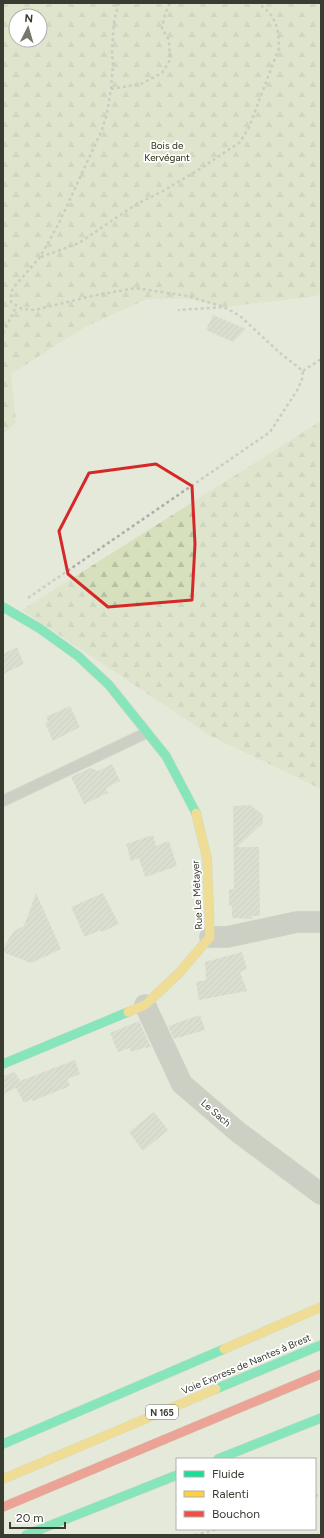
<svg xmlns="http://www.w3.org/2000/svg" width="324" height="1538" viewBox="0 0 324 1538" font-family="Figtree,sans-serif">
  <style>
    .forest { fill: url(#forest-firs); fill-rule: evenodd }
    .building { fill: url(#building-hatch) }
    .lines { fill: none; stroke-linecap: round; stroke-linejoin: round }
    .lane-casing { stroke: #c1c5b9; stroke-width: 12 }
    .street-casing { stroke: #c1c5b9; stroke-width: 22 }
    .fast-casing { stroke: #c1c5b9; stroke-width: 10 }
    .slow-casing { stroke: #c1c5b9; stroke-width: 10 }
    .jam-casing { stroke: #c1c5b9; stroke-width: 10 }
    .path { stroke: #acaea7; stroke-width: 2.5; stroke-dasharray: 3 3; stroke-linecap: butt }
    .lane { stroke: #aeafaa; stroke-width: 10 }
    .street { stroke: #aeafaa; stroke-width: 21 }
    .fast { stroke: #16e098; stroke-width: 9 }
    .slow { stroke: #ffcf43; stroke-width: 9 }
    .jam { stroke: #f24e42; stroke-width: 9 }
    .marked { fill: none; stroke: #d62828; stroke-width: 3; stroke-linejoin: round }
    .labels { text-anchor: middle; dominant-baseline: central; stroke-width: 3.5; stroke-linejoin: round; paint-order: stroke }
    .shield { fill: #fff; stroke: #74766f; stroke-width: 1 }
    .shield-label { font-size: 9px; font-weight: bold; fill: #393c31 }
    .park-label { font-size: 10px; fill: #2a3011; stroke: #fff }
    .street-label { font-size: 10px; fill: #393c31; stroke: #fff }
  </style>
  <defs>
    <pattern id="forest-firs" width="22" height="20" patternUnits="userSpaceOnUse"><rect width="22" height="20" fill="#d7e0bd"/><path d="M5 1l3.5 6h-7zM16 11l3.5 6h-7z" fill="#b9c1a3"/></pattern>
    <pattern id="building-hatch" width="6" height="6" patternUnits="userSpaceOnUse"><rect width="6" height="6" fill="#ced1c5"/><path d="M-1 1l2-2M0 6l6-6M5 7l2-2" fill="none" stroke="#b2b4aa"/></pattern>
  </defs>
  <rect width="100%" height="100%" fill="#e4e9d9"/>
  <path class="forest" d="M3,3H321V293L317,296L224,307L188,299H147L85,327L11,374L16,423L3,434ZM16,16H40V40H16Z
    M321,421V789L211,736L22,610Z"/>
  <path class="building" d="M213,315L246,329L233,342L206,330Z
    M17,647L24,664L3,674V654Z
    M70,706L80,727L53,741L45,723L48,722L46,717Z
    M112,764L120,781L106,788L108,793L84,804L71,777L91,768L98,771Z
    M250,805L263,815V823L237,847H259L260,916H252L253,919L232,918V906H229V889H234L233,806Z
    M153,835L156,846L169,841L177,866L145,877L139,858L131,861L126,844Z
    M36,893L61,949L31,963L3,952V948L14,931L24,926Z
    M103,893L119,924L102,932L100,930L85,937L71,907Z
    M242,952L247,969L240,972L247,991L199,1000L196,982L206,980L205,962Z
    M200,1015L205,1030L174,1039L168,1026Z
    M139,1021L151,1047L146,1048V1047L131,1052L130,1048L118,1052L110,1033Z
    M75,1060L80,1074L67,1079L70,1086L33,1101L31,1099L24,1103L16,1088L3,1094V1076L15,1072L20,1081Z
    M154,1112L168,1130L143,1151L129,1132Z"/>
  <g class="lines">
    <defs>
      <path id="lane" d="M3,801L146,733"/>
      <path id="street" d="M210,937H227L297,922H321
        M145,1005L182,1084L238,1132L321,1194"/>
      <path id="fast" d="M3,607L39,628L78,656L109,685L166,756L196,813
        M3,1064L128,1012
        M216,1389L321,1345
        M3,1444L224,1349
        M218,1459L321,1418
        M26,1535L177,1475"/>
      <path id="slow" d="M128,1012L145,1005L179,973L210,937L207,858L196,813
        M224,1349L321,1307
        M3,1479L216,1389"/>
      <path id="jam" d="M3,1507L321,1374"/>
    </defs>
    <use href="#lane" class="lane-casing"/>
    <use href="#street" class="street-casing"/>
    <use href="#fast" class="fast-casing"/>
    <use href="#slow" class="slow-casing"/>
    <use href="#jam" class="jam-casing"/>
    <path class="path" d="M119,3L114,21L112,52L113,65L111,89L107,113L102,130L59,223L40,257L14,287L11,293V302L22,309L35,310L92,296L135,288L188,296L224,307
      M111,89L141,84L162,73L170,60L169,40L162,28L165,14L170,3
      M41,257L79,243L135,205L163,191L203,167L240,142L249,127L279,48C279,27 275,15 258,3
      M3,333L16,307
      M303,371L321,359
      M28,598L270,432L298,389L302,379L303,371L280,353L240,316L224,307L178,310
      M315,1496L321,1494
      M195,1535L219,1529"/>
    <use href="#lane" class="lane"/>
    <use href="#street" class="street"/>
    <use href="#fast" class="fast"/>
    <use href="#slow" class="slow"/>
    <use href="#jam" class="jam"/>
  </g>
  <path d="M0 0H324V1538H0ZM156,464L192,486L195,544L192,600L108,607L68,574L59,531L89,473Z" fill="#e4e9d9" fill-opacity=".55" fill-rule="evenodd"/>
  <path class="marked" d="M156,464L192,486L195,544L192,600L108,607L68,574L59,531L89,473Z"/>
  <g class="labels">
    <rect class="shield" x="146" y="1405" width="32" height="14" rx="3"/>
    <g class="shield-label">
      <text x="162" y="1412">N 165</text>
    </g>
    <g class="park-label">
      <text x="167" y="145">Bois de<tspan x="167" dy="12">Kervégant</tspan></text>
    </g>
    <g class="street-label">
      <text transform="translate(197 895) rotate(-93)">Rue Le Métayer</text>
      <text transform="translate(216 1113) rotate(41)">Le Sach</text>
      <text transform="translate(246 1364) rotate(-23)">Voie Express de Nantes à Brest</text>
    </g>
  </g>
  <rect width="324" height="1538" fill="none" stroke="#393c31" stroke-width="8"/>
  <rect x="176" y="1458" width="140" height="72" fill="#ffffff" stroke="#b0b1ad"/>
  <rect x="184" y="1471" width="20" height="6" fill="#16e098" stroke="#b0b1ad"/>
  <text x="212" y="1478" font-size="12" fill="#393c31">Fluide</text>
  <rect x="184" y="1491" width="20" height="6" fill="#ffcf43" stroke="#b0b1ad"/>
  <text x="212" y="1498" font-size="12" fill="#393c31">Ralenti</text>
  <rect x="184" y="1511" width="20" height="6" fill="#f24e42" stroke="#b0b1ad"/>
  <text x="212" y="1518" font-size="12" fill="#393c31">Bouchon</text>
  <g transform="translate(28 28) rotate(5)"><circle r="19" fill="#ffffff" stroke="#b0b1ad"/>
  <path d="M0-3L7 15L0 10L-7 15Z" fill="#75796c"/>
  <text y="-6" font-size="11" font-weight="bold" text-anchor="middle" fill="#393c31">N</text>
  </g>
  <path d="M10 1522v6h55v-6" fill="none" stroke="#393c31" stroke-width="2"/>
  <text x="16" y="1522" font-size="12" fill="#393c31" stroke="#ffffff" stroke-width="3" paint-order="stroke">20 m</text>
</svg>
